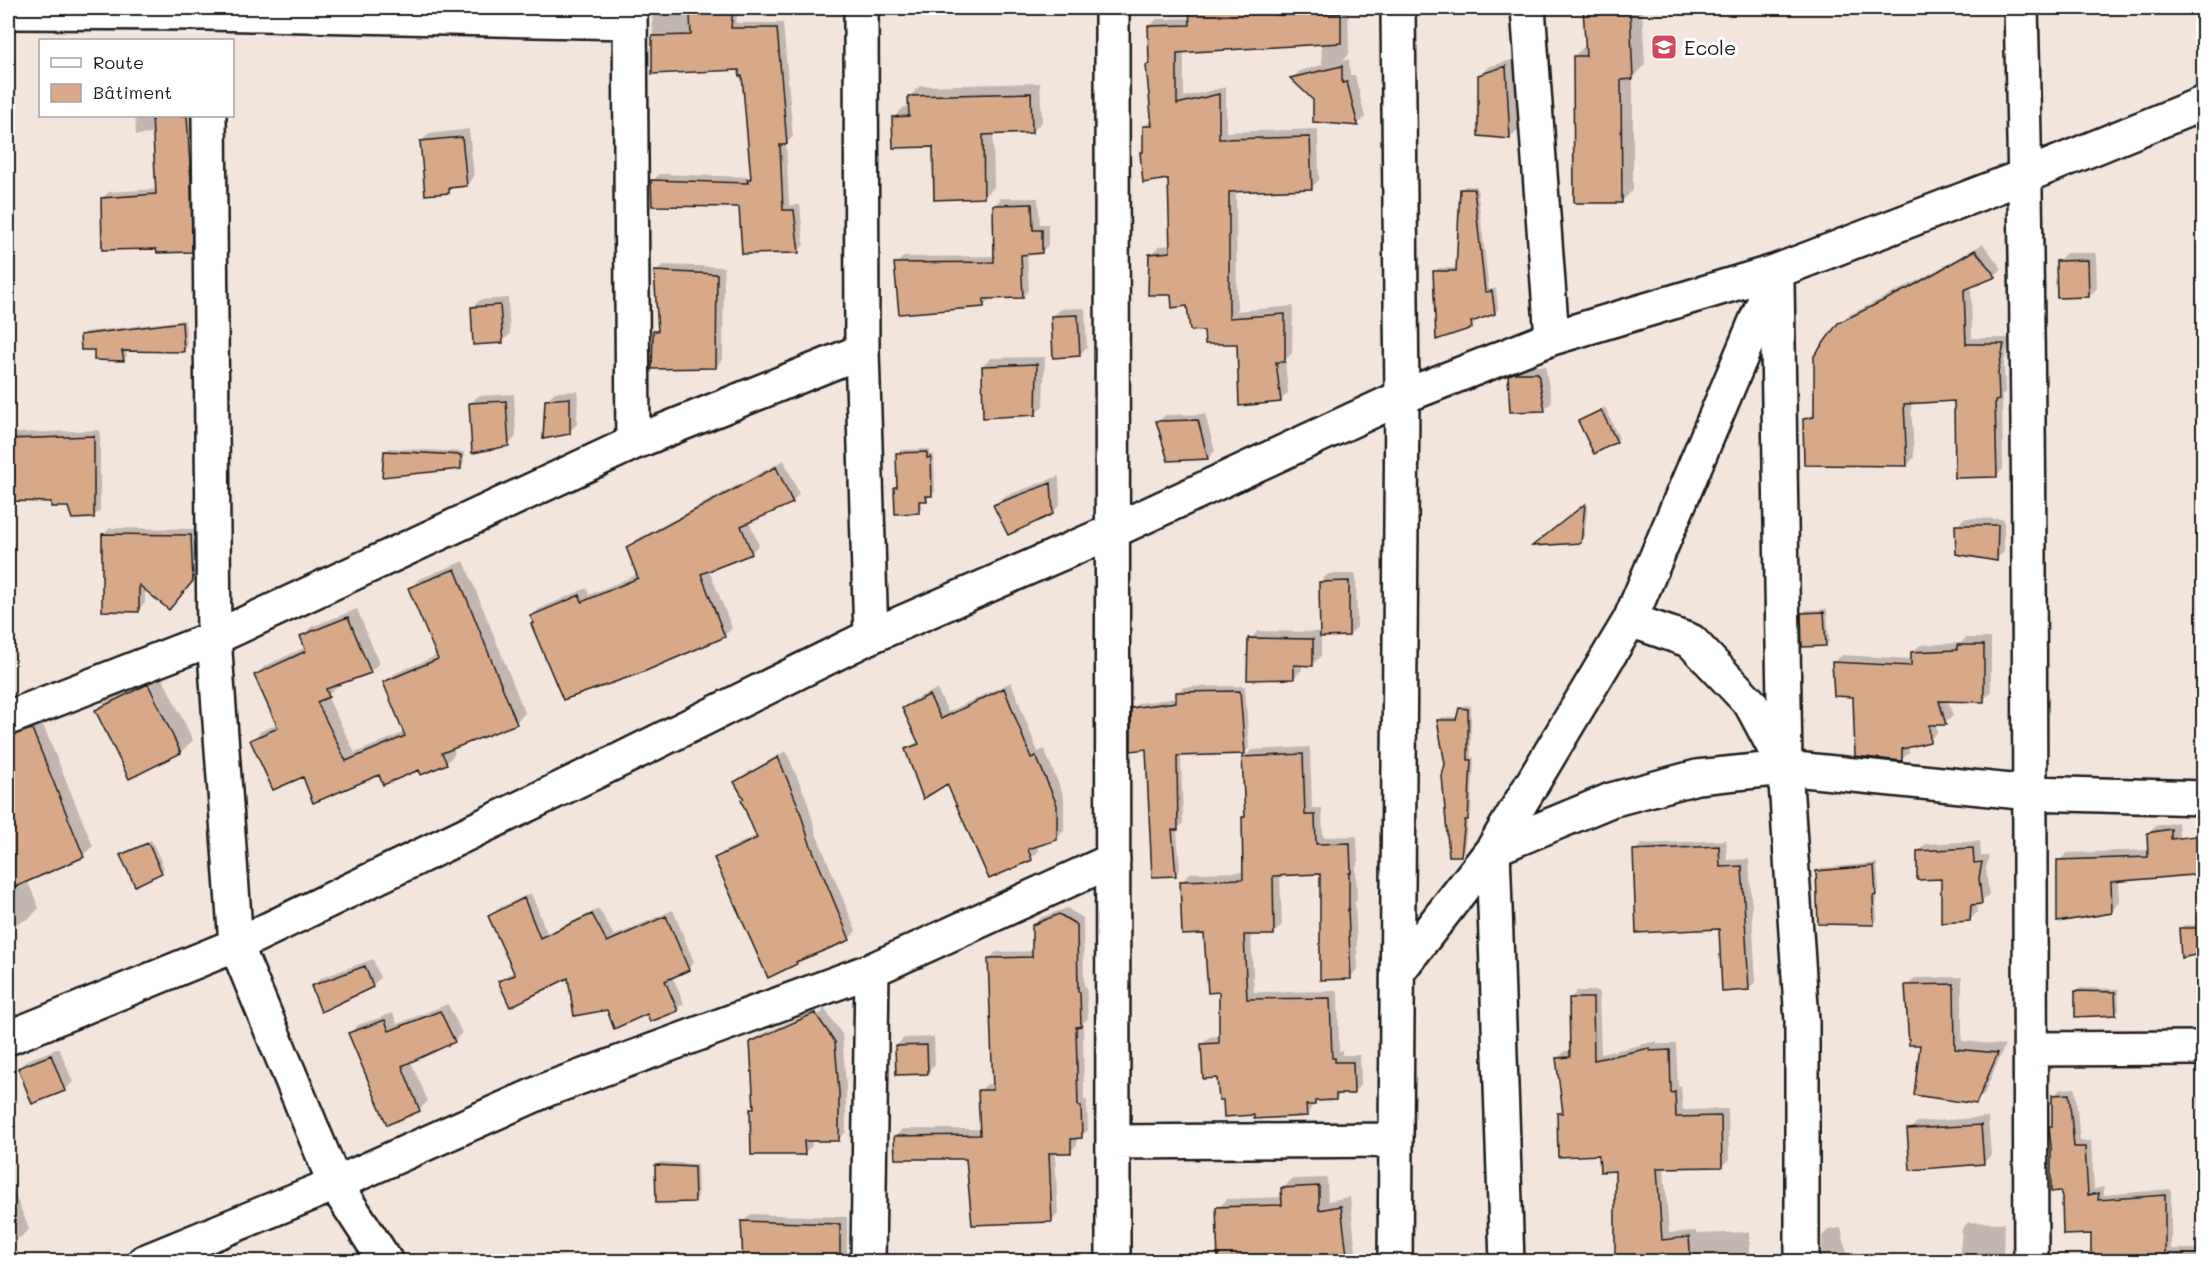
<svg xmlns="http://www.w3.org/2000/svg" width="2211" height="1269" viewBox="0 0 2211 1269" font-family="Mali,sans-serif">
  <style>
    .shadow { fill: #0003; fill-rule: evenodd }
    .building { fill: #d8a989; stroke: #1c1c1c; stroke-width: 1.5 }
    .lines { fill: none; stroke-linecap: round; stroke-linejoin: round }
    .street-casing { stroke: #1c1c1c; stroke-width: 38 }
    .street { stroke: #fff; stroke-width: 33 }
    .labels { text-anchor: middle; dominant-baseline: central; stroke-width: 6; stroke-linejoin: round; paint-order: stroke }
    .poi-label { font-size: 20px; fill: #1c1c1c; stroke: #fff; text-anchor: start }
  </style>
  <rect width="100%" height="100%" fill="#f3e5dc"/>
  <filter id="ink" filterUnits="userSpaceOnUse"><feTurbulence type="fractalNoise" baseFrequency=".0167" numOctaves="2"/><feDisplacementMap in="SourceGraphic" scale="12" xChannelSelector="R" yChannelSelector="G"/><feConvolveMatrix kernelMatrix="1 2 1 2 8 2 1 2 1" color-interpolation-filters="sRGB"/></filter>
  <g filter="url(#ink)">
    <path class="shadow" d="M652,8H738L736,23H783L793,137L786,143L789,205H800L804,245L798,251L741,206L653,181L659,174L752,177L744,74L740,68L654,72Z
      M1191,8H1348L1349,54L1343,61L1349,59L1350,75H1355L1365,117L1357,125L1314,99L1292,78L1300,71L1322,65L1321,42L1184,51V97L1226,87V132L1318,129L1319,180L1311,188L1236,190L1237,311L1293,306L1292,353L1285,360L1288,393L1280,401L1238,343L1206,329L1188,304L1172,293L1151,254L1159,246L1172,245L1169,177L1142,153L1144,150L1145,126L1153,118L1149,27L1157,19L1191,18Z
      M1585,8H1642L1645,65L1633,77V190L1621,202L1574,56L1587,44Z
      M2076,8H2089L2078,12Z
      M1514,59L1518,130L1510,138L1480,75L1488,67Z
      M1040,83L1042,122L1031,132L993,133L994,187L984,197L934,145L894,117L904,107H910V96L920,86Z
      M135,116H193L198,243L191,250L158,247L102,198L109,192L157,189L154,134L136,135Z
      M469,129L474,177L466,185L454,186L449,191L421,142L429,134Z
      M1465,186H1477L1489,290L1496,288L1498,309L1495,313L1474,319L1475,323L1472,326L1435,272L1438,268H1457L1461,190Z
      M1001,198H1038L1040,224H1048V245L1041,252L1027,253L1029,290L1022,297L990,299L983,306L896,264L903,257L995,256V205Z
      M1983,244L2002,269L1995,275L1971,286L1972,338H2010L2004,364L2005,392L2002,395L2003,469L1997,475L1955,400L1911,402L1914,458L1907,465L1805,420L1816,412L1839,324L1847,316L1917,281Z
      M2066,253H2096L2097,288L2089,296L2058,261Z
      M663,265L724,267L723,359L716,367L654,332L659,327L656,272Z
      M508,298L510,334L502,342L472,307L480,300Z
      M1085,308L1087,347L1079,355L1052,317L1060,309Z
      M185,320L187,347L183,351L126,350L127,356L124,359H96L95,349L81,336L85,332Z
      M1045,357L1043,406L1035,414L983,366L991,358Z
      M1523,366H1545L1552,402L1544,410L1509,376L1518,368Z
      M578,391L577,424L569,432L546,400L555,392Z
      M514,394L516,437L508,445L470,404L478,396Z
      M1605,407L1619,438L1616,441L1580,421Z
      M1205,414L1215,451L1208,458L1158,422L1165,415Z
      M100,430V511L93,517L69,505L52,501L8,500V459L11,456L10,439L16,433Z
      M389,448L464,452V464L460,468L386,451Z
      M930,449V455H934L935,491L926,500H922V508L918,512L896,487L899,484L897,453L901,450Z
      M784,460L799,494L792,502L749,521L759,545L751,553L709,570L732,628L724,636L535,622L532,616L539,609L587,588L589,595L638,574L628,547L636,540Z
      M1059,476L1060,505L1052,513L995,505L1003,497Z
      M1588,503L1584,537L1580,541L1538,542Z
      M1964,518L2004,519V552L1996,559L1957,526Z
      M110,528L198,529L199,573L175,601L145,588V603L138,610L103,535Z
      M464,561L525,713L516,722L452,747L455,754L446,763L380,773L304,775L252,740L261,731L278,724L256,675L265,666L306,647L302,636L311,627L357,609L379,663L370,672L336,684L337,686L327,696L355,753L405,732L385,683L394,674L438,655L410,588L419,579Z
      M1328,574H1356L1357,627L1349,635H1321V656L1313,664H1302V670L1294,678L1250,639L1258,631L1321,632L1320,582Z
      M1827,609L1829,641L1826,644L1803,613L1806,610Z
      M1966,638H1991V693L1983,700H1948L1953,716L1945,723H1936L1937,733L1929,740L1909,745V752L1902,759L1854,695L1834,662L1842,655L1913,659V652L1920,645L1961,643Z
      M160,673L193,740L181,752L129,777L97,710L109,698Z
      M1011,682L1038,752L1044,749L1064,797V831L1056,839L1036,845L1039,851L1031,859L948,781L907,749L919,740L904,709L911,701L937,689L948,712Z
      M1245,686L1249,748L1244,753L1181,755L1183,823L1177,830L1180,869L1175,875L1148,747L1133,709L1138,703L1178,698V692L1183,687Z
      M1464,705L1471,706V758L1474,757L1471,814L1468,818L1464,851L1461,854L1439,721L1442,717H1459L1461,709Z
      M41,720L93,846L83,855L27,880L39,908L30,918L8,927V724Z
      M1310,747L1312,808H1322L1323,837L1357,836L1358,864L1356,866L1357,900L1355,902L1358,969L1350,977L1321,873L1280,874L1282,925L1274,933L1251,934L1254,992L1338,991L1339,1051H1342V1055H1360L1361,1084L1354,1092H1342L1336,1099H1318L1306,1115L1255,1114L1224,1098L1218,1077L1202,1044L1210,1037L1221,1036L1220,991L1206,933L1182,881L1190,873L1245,872L1244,817L1246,814L1244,757L1252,750Z
      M786,751L807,800L816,833L856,931L849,939L800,959L796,963L716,859L724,851L757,835L743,800L745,798L736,782L744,775Z
      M2178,822L2180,849L2119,880L2120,903L2111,911L2059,861L2067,853L2149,850L2148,834L2156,826Z
      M151,840L164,868L161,872L122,855Z
      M1726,840L1727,860L1749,859L1756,982L1748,989L1721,928L1634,851L1642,844Z
      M1980,841L1981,856H1989L1986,869L1989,895L1982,902L1978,903L1977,912L1970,920L1942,878L1918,851L1926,844Z
      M1877,863L1879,890L1876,893L1877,920L1873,924L1818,872L1821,868Z
      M531,893L547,933L599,909L614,936L673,910L694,962L688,969L672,976L684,1003L677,1009L648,1012L608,1008L569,976L500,981L507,975L515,972L490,916L497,909Z
      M1067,908L1083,918L1084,986H1086L1088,1018L1083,1023L1084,1100H1087L1088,1130L1081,1137H1077V1145L1070,1151L1055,1152L1058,1214L1051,1221L967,1158L896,1136L902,1129H982L980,1091L987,1084H995L989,959L996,952L1034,951L1033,925L1040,918Z
      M2184,925H2204V951L2181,929Z
      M373,959L380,978L372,986H313L321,978Z
      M1962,977V1041L2005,1045L1984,1094L1975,1102L1922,1044L1907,986L1915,978Z
      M2201,980H2204L2203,1014L2198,984Z
      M2080,988L2118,989L2119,1010L2115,1013L2077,992Z
      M1577,991H1599L1601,1054L1657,1041V1044H1676L1678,1087L1681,1086L1683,1110L1728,1109L1729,1159L1722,1166L1664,1167L1669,1233L1696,1231V1234L1750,1232V1262H1617L1616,1169L1559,1113L1564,1108L1558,1058L1565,1051H1571L1570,999Z
      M448,1004L462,1033L454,1041L410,1060L428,1101L420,1109L388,1123L350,1033L358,1025L393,1013L397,1024Z
      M823,1007L842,1034L846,1085V1132L838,1140H811L812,1146L804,1153L752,1109L755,1106L752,1043L760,1035ZM822,1009L823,1012L758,1041V1037Z
      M934,1037L935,1065L927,1073L896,1046L904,1038Z
      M59,1048L73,1082L65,1090L32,1102L19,1068L27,1060Z
      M2075,1088L2080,1141H2091L2094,1189L2104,1187V1195L2171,1189V1249H2204V1262H2093V1232L2064,1197L2051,1126L2053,1124L2054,1096L2060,1089Z
      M2204,1089V1144H2202L2198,1095Z
      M1988,1117L1991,1155L1983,1163L1909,1130L1917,1122Z
      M660,1162L697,1164L698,1197L694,1200L656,1165Z
      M8,1177L29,1229L21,1237L8,1242Z
      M1327,1178L1328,1201L1350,1197L1356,1251L1353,1253V1262H1221L1218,1208L1227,1199L1283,1197V1188L1292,1179Z
      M751,1214L847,1217V1262H745L743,1222Z
      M1968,1222L2004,1223L2003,1262H1959L1962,1229Z
      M1841,1228L1849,1262H1822V1236L1828,1230Z"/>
    <path class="building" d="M698,8H733L731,28H777L787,144L780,145L783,210H794L799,253L742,254L739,207L652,206L651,180L748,183L747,179H751L742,76H739V70L652,74V36L691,35L690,15L698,14Z
      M1189,8H1277V15L1341,13V43L1177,53V104L1219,94V139L1310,137L1312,189L1229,192V318L1285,314V362H1276L1281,402L1239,406L1237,344H1205L1204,331L1190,330L1187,306L1172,308L1171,295H1148L1149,254L1170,252L1168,179L1143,183L1140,152H1143V126H1152L1146,65L1149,64L1148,26L1190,25Z
      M1583,8H1630L1633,79L1621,80L1622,203H1574L1573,56H1586Z
      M1342,66V83L1347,82L1358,126L1313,122V100L1290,78Z
      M1506,66L1510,139L1478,136V75Z
      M1031,93L1032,133L983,135L984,198L934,200L933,147L893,148L892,117L909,116L908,96Z
      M152,116H187L191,181L192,252L157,253L156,249L102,250L101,198L156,194Z
      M462,137L467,186L449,188V193L425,195L420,141Z
      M1460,189H1474L1485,292L1492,291L1495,314L1471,322L1472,328L1436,340L1433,271H1456Z
      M1032,204L1033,230H1042V253L1021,255L1023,298L984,299V307L899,314L894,263L994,262L993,205Z
      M1975,250L1996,277L1964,290L1966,344H2004L1998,372L1999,400L1995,401L1997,477L1955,478L1954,401L1904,404L1907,466L1804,465L1803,419L1814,417V356L1838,323L1909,288Z
      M2088,260L2089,297L2057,298L2056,261Z
      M654,271L717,274L716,368L652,369L653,331H658Z
      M500,305L503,343L473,345L471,307Z
      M1078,315L1080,356L1053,358L1051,316Z
      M182,322L184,352L122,351L124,361L94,360V350H81L80,335Z
      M1037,364L1036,415L983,418L982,366Z
      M1514,373H1538L1545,411L1510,412L1508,375Z
      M570,398V434L543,439L545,400Z
      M506,401L509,446L472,453L469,403Z
      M1601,410L1617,442L1594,454L1578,421Z
      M1198,420L1208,459L1168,461L1156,421Z
      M94,436V518L72,519L68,507H51V502L8,501V439Z
      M384,451L461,455V469L382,477Z
      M927,452V458L931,457L932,496H926L927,501H919V513L895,514L894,487H897L896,453Z
      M776,467L793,503L741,526L752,554L701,574L725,637L641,673L563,700L531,624L534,623L530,616L580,595L582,602L638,578L626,547Z
      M1051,483L1053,514L1008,535L993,505Z
      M1585,504L1581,543L1532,546Z
      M1955,525H1998L1997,561L1956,554Z
      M102,534L191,535L193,581L169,610L139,585V612L102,611Z
      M455,569L517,724L442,753L447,764L421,775L419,770L383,785L379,775L313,803L303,777L273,790L250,740L278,728L254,675L306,651L300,636L348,617L371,673L326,689L329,697L317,702L346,761L405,736L383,682L438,659L408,588Z
      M1349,581V636L1320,637L1319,582Z
      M1824,612L1826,646L1802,647L1801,613Z
      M1248,638L1313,639V666L1294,665V679L1247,680Z
      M1957,645H1984V702L1939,701L1946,725H1929L1930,742L1902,749V761L1855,756L1853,697L1834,696L1832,662L1911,666V652L1957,650Z
      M148,684L181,753L129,779L95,710Z
      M1004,688L1031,758L1036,756L1057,805V840L1028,849L1032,860L989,879L947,784L923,799L905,749L919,744L902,708L929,695L941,719Z
      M1240,691L1245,754L1177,756L1178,830H1172L1176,876L1152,877L1146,749L1131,751V708L1176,702V692Z
      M1459,708L1468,709V760H1471L1468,820H1465L1461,856H1449L1442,776L1445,764L1437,720H1456Z
      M32,729L84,857L8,890V736Z
      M1303,754L1305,815H1315L1316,844L1350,843L1351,873H1349V909H1348L1351,979L1320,980V874L1273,876L1274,935H1244L1247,999L1330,998L1332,1058H1335V1062H1353L1354,1094H1336V1100L1315,1101V1105H1306L1307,1116L1254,1119V1115L1224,1117L1223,1100H1219L1217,1078L1203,1079L1201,1044L1219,1043V992L1208,993L1204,934L1182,935L1180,881L1243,879L1242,817H1245L1242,757Z
      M778,757L799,808L809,841L850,940L796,962L797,964L768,978L714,858L757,838L741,800L744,799L734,782Z
      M2171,829V839L2204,835V874L2111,882L2112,913L2057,922V860L2148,857L2147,833Z
      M148,843L162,873L135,886L120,855Z
      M1719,846L1720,867L1742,866L1749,990L1722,992L1719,929L1636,933L1633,850Z
      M1973,848L1974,863L1982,862L1979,878L1982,904L1971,905L1970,921L1941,923V879L1917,880V851Z
      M1874,866L1876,895L1873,896L1874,925L1818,924L1816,871Z
      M524,898L540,938L592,914L607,942L666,916L689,970L665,981L678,1011L650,1022L647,1014L614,1029L607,1010L574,1016L568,978L510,1007L498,981L515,975L488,916Z
      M1059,914L1077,925L1078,992H1080L1081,1026L1076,1027L1078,1106H1081L1082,1138L1071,1139V1153H1049L1052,1222L972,1225L966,1159H895L894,1136L980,1135L978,1090H993L988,958L1032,957V925Z
      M2179,928H2204V953L2181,958Z
      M365,966L373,987L321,1012L311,986Z
      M1954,984L1955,1049L1998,1053L1976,1104L1914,1095L1920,1045H1909L1905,985Z
      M2075,991L2115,992L2116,1015L2075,1017Z
      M1569,998H1593L1594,1060L1650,1048V1051L1670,1050L1671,1093L1675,1092L1676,1117L1721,1116L1722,1167L1657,1168L1662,1240L1689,1237L1691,1262H1615V1171L1600,1172L1599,1155L1558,1157L1557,1113H1563L1556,1058L1570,1057Z
      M440,1011L455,1042L402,1066L420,1111L387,1125L348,1033L385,1020L389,1031Z
      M815,1013L835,1042L839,1093V1141H804L805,1155H751L750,1109H754L750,1042Z
      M927,1045L928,1074L896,1075L895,1046Z
      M51,1055L65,1091L32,1104L18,1068Z
      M2069,1094L2074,1147H2085L2088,1195L2099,1193L2098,1200L2165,1195V1262H2091V1234L2063,1235L2062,1198L2060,1191L2051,1192V1147L2049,1126H2052V1095Z
      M1981,1125L1984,1164L1910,1170L1907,1129Z
      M655,1165L694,1167L695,1202L656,1203Z
      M1319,1186V1210L1341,1206L1347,1255L1284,1261L1218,1262L1216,1207L1282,1205L1281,1188Z
      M741,1221L840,1224V1262H743Z"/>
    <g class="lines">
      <defs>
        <path id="street" d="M630,8L633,443
          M861,8L862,351L871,636
          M1112,8L1113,1262
          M1528,8L1552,338
          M2021,8C2032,425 2029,844 2031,1262
          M8,12L208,13L630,22
          M209,116L214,638L236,945L335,1184L386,1262
          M1777,271L1630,620L1691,641L1751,704L1785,768L1802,1021V1262
          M1777,283L1785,763
          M8,718L214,638L633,443L862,351
          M1399,970L1493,849L1630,620
          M8,1038L236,945L620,760L871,636L1113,531L1402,397L1552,338L1777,271L2025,176L2204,103
          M2030,1049L2204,1048
          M1113,1142L1396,1140
          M144,1262L335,1184L548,1089L872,970L1113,860
          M868,1262L872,970
          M1395,1262L1402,397L1398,8
          M1507,1262L1493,849L1611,800L1697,777L1785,768L2030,793L2204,798"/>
      </defs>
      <use href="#street" class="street-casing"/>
      <use href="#street" class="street"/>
    </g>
  </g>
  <defs>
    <symbol id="school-square" viewBox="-11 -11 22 22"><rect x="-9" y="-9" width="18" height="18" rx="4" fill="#d1495b" stroke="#fff"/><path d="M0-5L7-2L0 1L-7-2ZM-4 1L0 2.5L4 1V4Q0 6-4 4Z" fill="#fff"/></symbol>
  </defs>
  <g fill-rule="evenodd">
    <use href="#school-square" x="1649" y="32" width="30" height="30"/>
  </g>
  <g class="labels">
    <g class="poi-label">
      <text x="1684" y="47">Ecole</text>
    </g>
  </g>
  <rect width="2211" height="1269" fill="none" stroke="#fff" stroke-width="30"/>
  <rect x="15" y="15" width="2181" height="1239" fill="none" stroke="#1c1c1c" stroke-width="2" filter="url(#ink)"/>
  <rect x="39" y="39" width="195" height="78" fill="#ffffff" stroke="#a4a4a4" stroke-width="1.5"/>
  <rect x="51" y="58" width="30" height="9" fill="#ffffff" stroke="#a4a4a4" stroke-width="1.5"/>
  <text x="93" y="69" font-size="18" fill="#1c1c1c">Route</text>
  <rect x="51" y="84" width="30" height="18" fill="#d8a989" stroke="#a4a4a4" stroke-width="1.5"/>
  <text x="93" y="99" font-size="18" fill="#1c1c1c">Bâtiment</text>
</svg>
